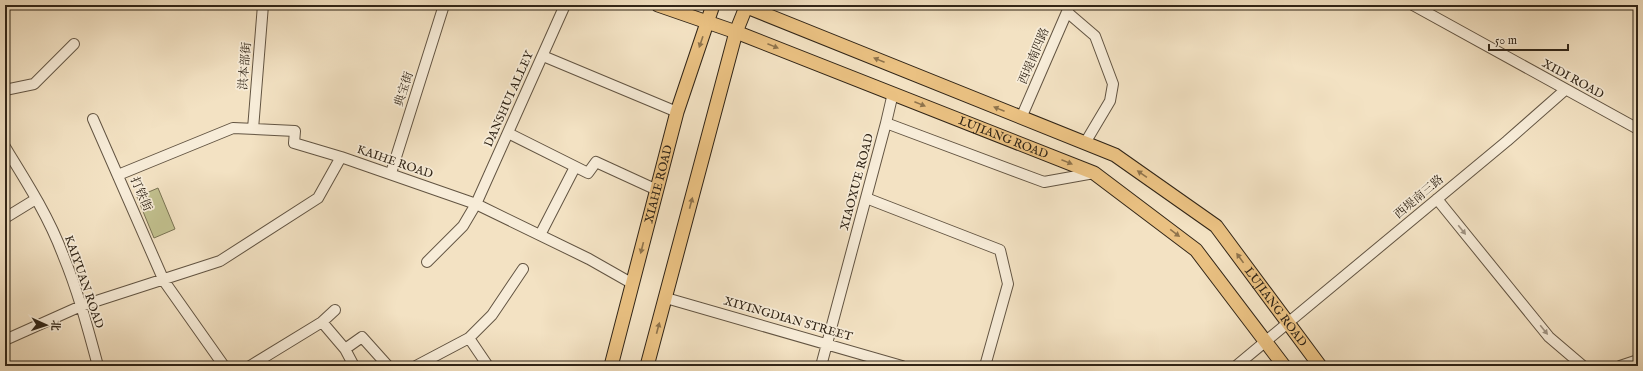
<svg xmlns="http://www.w3.org/2000/svg" width="1643" height="371" viewBox="0 0 1643 371" font-family="'IM FELL English','Noto Serif SC',serif">
  <style>
    .green { fill: #c2c18f; stroke: #7a7353 }
    .lines { fill: none; stroke-linecap: round; stroke-linejoin: round }
    .minor-casing { stroke: #625442; stroke-width: 12 }
    .major-casing { stroke: #312517; stroke-width: 15 }
    .minor { stroke: #f7ecd8; stroke-width: 10 }
    .major { stroke: #eac182; stroke-width: 13 }
    .oneway { fill: #8e734c }
    .oneway2 { fill: #9e9281 }
    .labels { text-anchor: middle; dominant-baseline: central; stroke-width: 3.5; stroke-linejoin: round; paint-order: stroke }
    .street-label { font-size: 12px; fill: #312517; stroke: #f7ecd8 }
  </style>
  <rect width="100%" height="100%" fill="#f3e2c3"/>
  <filter id="stains"><feTurbulence type="fractalNoise" baseFrequency=".005" numOctaves="4"/><feColorMatrix values="0 0 0 0 .2 0 0 0 0 .09 0 0 0 0 .02 0 0 0 .5 -.17"/></filter>
  <radialGradient id="worn" r=".72"><stop offset=".6" stop-color="#630" stop-opacity="0"/><stop offset="1" stop-color="#630" stop-opacity=".3"/></radialGradient>
  <path class="green" d="M158,188L175,229L154,238L137,197Z"/>
  <g class="lines">
    <defs>
      <path id="minor" d="M1413,5L1638,129
        M1067,12L1095,36L1113,84L1110,101L1085,143
        M543,56L677,112
        M5,90L34,84L74,44
        M1021,118L1070,5
        M93,119L164,281L224,366
        M886,123L893,93
        M253,129L263,5
        M508,133L588,173L596,162L657,190
        M5,147C26,181 49,217 63,255C78,291 88,329 98,366
        M391,173L444,5
        M118,175L233,128L295,131L294,143L341,157
        M866,198L1000,250L1008,284L985,366
        M1437,199L1549,337L1583,366
        M5,218L36,199
        M540,235L575,167
        M427,262L463,226L476,204L565,5
        M666,298L902,366
        M322,322L345,349L354,366
        M469,338L488,366
        M5,340L81,306L220,261L318,198L341,157L476,204L589,259L633,284
        M345,349L362,337L388,366
        M250,366L322,322L335,310
        M416,366L469,338L492,315L523,269
        M821,366L886,123L1044,182L1094,173
        M1236,366L1507,141L1565,90
        M1620,366L1638,360"/>
      <g id="major">
        <path id="s1" d="M658,5L736,32L1094,173L1196,250L1284,366"/>
        <path id="s2" d="M742,5L1115,155L1216,226L1320,366"/>
        <path id="s3" d="M611,366L677,112L713,5"/>
        <path d="M647,366L736,32L746,7"/>
      </g>
    </defs>
    <use href="#minor" class="minor-casing"/>
    <use href="#major" class="major-casing"/>
    <use href="#minor" class="minor"/>
    <use href="#major" class="major"/>
  </g>
  <defs><path id="oneway-solid" d="M-6-.8H1V-3.2L6.5 0L1 3.2V.8H-6Z"/></defs>
  <g class="oneway">
    <use href="#oneway-solid" transform="translate(701 42) rotate(109)"/>
    <use href="#oneway-solid" transform="translate(773 46) rotate(22)"/>
    <use href="#oneway-solid" transform="translate(879 60) rotate(-158)"/>
    <use href="#oneway-solid" transform="translate(920 104) rotate(22)"/>
    <use href="#oneway-solid" transform="translate(999 109) rotate(-158)"/>
    <use href="#oneway-solid" transform="translate(1067 162) rotate(22)"/>
    <use href="#oneway-solid" transform="translate(1142 174) rotate(-145)"/>
    <use href="#oneway-solid" transform="translate(691 203) rotate(-75)"/>
    <use href="#oneway-solid" transform="translate(1175 233) rotate(37)"/>
    <use href="#oneway-solid" transform="translate(642 248) rotate(104)"/>
    <use href="#oneway-solid" transform="translate(1240 258) rotate(-126)"/>
    <use href="#oneway-solid" transform="translate(658 328) rotate(-75)"/>
  </g>
  <g class="oneway2">
    <use href="#oneway-solid" transform="translate(1462 230) rotate(51)"/>
    <use href="#oneway-solid" transform="translate(1544 330) rotate(51)"/>
  </g>
  <g class="labels">
    <g class="street-label">
      <text transform="translate(1034 56) rotate(-67)">西堤南四路</text>
      <text transform="translate(245 66) rotate(-85)">洪本部街</text>
      <text transform="translate(1573 79) rotate(29)">XIDI ROAD</text>
      <text transform="translate(404 89) rotate(-72)">典宝街</text>
      <text transform="translate(509 99) rotate(-66)">DANSHUI ALLEY</text>
      <text stroke="none"><textPath href="#s1" startOffset="370">LUJIANG ROAD</textPath></text>
      <text transform="translate(395 162) rotate(19)">KAIHE ROAD</text>
      <text transform="translate(857 182) rotate(-75)">XIAOXUE ROAD</text>
      <text stroke="none"><textPath href="#s3" startOffset="188">XIAHE ROAD</textPath></text>
      <text transform="translate(141 194) rotate(66)">打铁街</text>
      <text transform="translate(1419 197) rotate(-40)">西堤南三路</text>
      <text transform="translate(84 282) rotate(71)">KAIYUAN ROAD</text>
      <text stroke="none"><textPath href="#s2" startOffset="626">LUJIANG ROAD</textPath></text>
      <text transform="translate(788 319) rotate(16)">XIYINGDIAN STREET</text>
    </g>
  </g>
  <rect width="1643" height="371" fill="none" stroke="#f3e2c3" stroke-width="20"/>
  <rect x="6" y="6" width="1631" height="359" fill="none" stroke="#312517" stroke-width="2"/>
  <rect x="10" y="10" width="1623" height="351" fill="none" stroke="#312517"/>
  <g transform="translate(46 325) rotate(93)" stroke="#f7ecd8" stroke-width="3" paint-order="stroke">
  <path d="M0-3L7 15L0 10L-7 15Z" fill="#312517"/>
  <text y="-6" font-size="11" font-weight="bold" text-anchor="middle" fill="#312517">北</text>
  </g>
  <path d="M1489 44v6h79v-6" fill="none" stroke="#312517" stroke-width="2"/>
  <text x="1495" y="44" font-size="12" fill="#312517" stroke="#f7ecd8" stroke-width="3" paint-order="stroke">50 m</text>
  <rect width="100%" height="100%" filter="url(#stains)"/>
  <rect width="100%" height="100%" fill="url(#worn)"/>
</svg>
